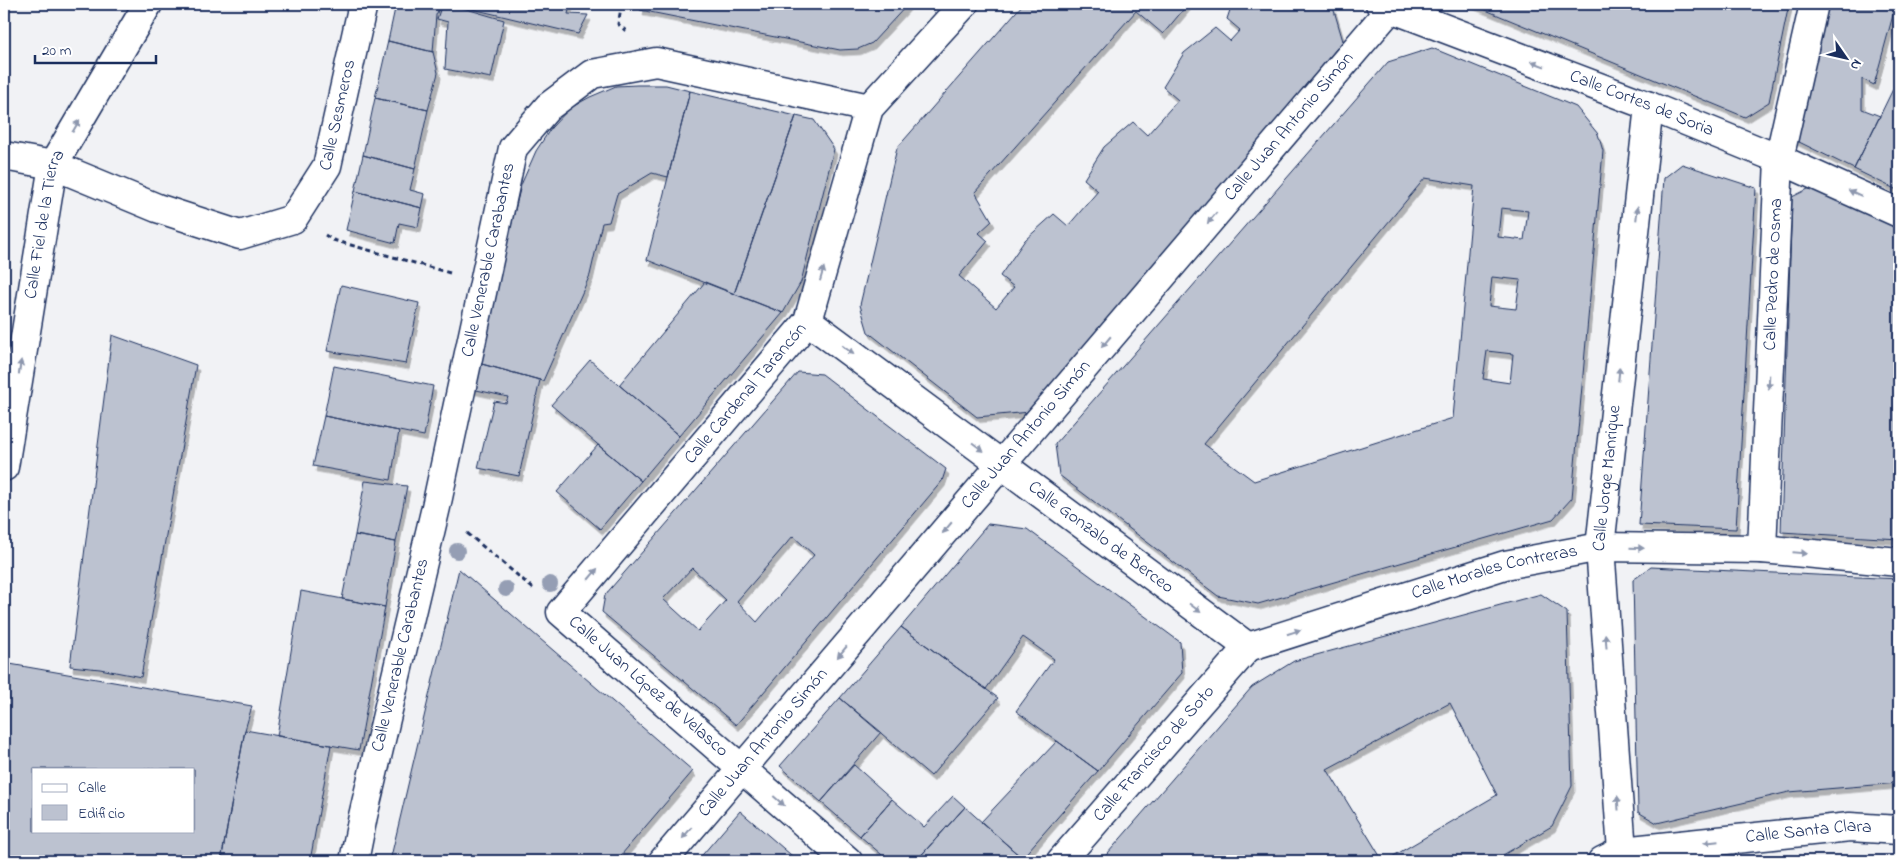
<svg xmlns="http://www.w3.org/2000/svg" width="1903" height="865" viewBox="0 0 1903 865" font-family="'Indie Flower',sans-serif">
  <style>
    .building { fill: #bcc2d0; stroke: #1b2f5e; fill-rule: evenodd; filter: url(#shadow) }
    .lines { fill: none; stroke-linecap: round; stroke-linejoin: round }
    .minor-casing { stroke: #1b2f5e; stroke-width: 31 }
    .path { stroke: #1b2f5e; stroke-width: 3; stroke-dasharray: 5 4; stroke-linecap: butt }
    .minor { stroke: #fff; stroke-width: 28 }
    .tree { fill: #959eb4 }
    .oneway { fill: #8d97ae }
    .labels { text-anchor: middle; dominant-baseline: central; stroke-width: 4.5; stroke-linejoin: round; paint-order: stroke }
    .street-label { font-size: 18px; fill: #1b2f5e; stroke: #fff }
  </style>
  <defs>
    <filter id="shadow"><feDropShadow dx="3" dy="5.5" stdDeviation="0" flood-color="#0004"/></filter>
  </defs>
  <rect width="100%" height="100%" fill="#f1f2f5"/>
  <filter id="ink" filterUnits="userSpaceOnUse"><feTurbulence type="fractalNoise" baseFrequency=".02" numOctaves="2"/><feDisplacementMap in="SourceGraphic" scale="10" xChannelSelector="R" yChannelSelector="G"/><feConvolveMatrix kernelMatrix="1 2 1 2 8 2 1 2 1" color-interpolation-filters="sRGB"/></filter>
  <g filter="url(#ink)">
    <path class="building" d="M396,4H441L436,15L433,52L388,41Z
      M442,4H449L504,20L491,78L445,69L448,22L437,19Z
      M465,4H560L570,6L568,14L588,15L578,34L464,7Z
      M641,4H908L872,43L858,49L840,50L640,10Z
      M1023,4H1188L1163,34L1136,11L975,192L992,221L979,233L988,241L959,276L996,308L1014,287L1000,276L1025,240L1054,214L1068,226L1098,191L1084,179L1104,147L1133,122L1147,135L1178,100L1163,87L1184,53L1215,28L1230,41L1240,30L1227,19L1232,4H1325L1333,7L1343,41L1030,412L977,417L868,332L860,305L897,148Z
      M1471,4H1789L1769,102L1745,117Z
      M1828,4H1896L1874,85L1862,79V109L1880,116L1854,169L1795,140Z
      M388,41L433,52L438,73L428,110L375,98Z
      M1432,48L1576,107L1598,134L1603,151L1572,498L1553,519L1258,604L1218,596L1059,475L1055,444L1388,62ZM1425,178L1474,186L1453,418L1254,481L1204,444ZM1501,208L1528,211L1524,240L1498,237ZM1492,277L1520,280L1516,309L1489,306ZM1487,351L1513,354L1510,383L1483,379Z
      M637,85H666L690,91L668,177L652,173L617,194L609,222L602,223L590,275L543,381L478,363L521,185L536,151L551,128L570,108L590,97L616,86Z
      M1894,87L1899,90V191L1854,169Z
      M690,91L796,116L734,294L647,260Z
      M375,98L428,110L415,169L363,155Z
      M796,116L814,120L834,149L801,282L783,313L734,294Z
      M363,155L415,169L410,190L425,194L422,208L355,191Z
      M1682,164L1756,188L1736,529L1639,525L1664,178Z
      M1812,187L1899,229V539L1781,532L1792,197Z
      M355,191L422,208L418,227L399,223L395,243L346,230Z
      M705,282L783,313L679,436L619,385Z
      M341,285L419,303L406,364L327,351Z
      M112,335L196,365L141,677L100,669L70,666Z
      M590,360L679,436L641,481L551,405Z
      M478,363L540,380L519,476L478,468L494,401L506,403L508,397L472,389Z
      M334,366L433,386L424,436L324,416Z
      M798,372L822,374L946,469L942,481L736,725L602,612L605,595ZM793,536L814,555L757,622L737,601ZM692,568L726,600L698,631L663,599Z
      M324,416L399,431L391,480L313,466Z
      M598,445L641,481L600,529L557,492Z
      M365,481L407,486L396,542L355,535Z
      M988,524L1027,529L1180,642L1182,673L1098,771L1016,711L1054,659L1023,637L986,689L901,627Z
      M355,535L396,542L385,607L342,599Z
      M1651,567L1899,579V783L1789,792L1657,823L1638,812L1633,580Z
      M459,569L693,771L616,861H390Z
      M301,591L385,607L359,750L277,736Z
      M1541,594L1567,612L1572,786L1552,826L1493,861H1385L1497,795L1450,703L1327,769L1383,861H1101L1252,687L1294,661Z
      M901,627L998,698L931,776L840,698Z
      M4,663L252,706L245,730L221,861H4ZM34,769H194V831H34Z
      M840,698L881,732L821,802L780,766Z
      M245,730L331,745L310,861H221Z
      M1057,741L1098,771L1022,858L981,822Z
      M854,765L892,799L860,836L821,802Z
      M953,796L965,807L916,861H889L860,836L892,799L924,827Z
      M965,807L1022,858L1020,861H916Z
      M740,811L798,861H697Z"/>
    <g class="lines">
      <defs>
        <g id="minor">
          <path id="s1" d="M1380,4L1649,106L1779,159L1899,213"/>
          <path id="s2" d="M4,156L53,165L157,208L240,235L293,219L327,166L363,4"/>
          <path id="s3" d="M808,321L1248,647"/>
          <path id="s4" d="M4,467L53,165L148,4"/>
          <path id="s5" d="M1762,549L1779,159L1814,4"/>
          <path id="s6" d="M1248,647L1505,565L1600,547L1762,549L1899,562"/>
          <path id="s7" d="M1622,851L1600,547L1649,106"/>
          <path id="s8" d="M354,861L363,816L436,507L513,148L548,107L592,74L656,62L869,108"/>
          <path id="s9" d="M663,861L1391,8"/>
          <path id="s10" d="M848,861L561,612L808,321L869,108L964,4"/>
          <path id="s11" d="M1061,861L1248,647"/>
          <path id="s12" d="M1602,861L1622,851L1850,827L1899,830"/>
        </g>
      </defs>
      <use href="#minor" class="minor-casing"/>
      <path class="path" d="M622,4L618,24L626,31
        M325,235L333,240L450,273
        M467,533L535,590"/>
      <use href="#minor" class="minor"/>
    </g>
    <g class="tree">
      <circle cx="457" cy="551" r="8"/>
      <circle cx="550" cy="584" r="8"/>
      <circle cx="506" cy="589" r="8"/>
    </g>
    <defs><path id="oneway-solid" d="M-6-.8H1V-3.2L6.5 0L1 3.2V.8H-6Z" transform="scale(1.25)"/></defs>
    <g class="oneway">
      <use href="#oneway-solid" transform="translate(1538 64) rotate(-159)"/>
      <use href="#oneway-solid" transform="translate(76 126) rotate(-60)"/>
      <use href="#oneway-solid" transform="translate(1855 193) rotate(-156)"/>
      <use href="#oneway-solid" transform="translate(1637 213) rotate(-84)"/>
      <use href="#oneway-solid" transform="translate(1212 218) rotate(130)"/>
      <use href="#oneway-solid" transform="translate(822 274) rotate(-74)"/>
      <use href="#oneway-solid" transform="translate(1106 342) rotate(130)"/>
      <use href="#oneway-solid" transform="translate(848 350) rotate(37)"/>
      <use href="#oneway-solid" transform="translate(20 367) rotate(-81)"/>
      <use href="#oneway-solid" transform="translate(1619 374) rotate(-84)"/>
      <use href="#oneway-solid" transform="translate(1769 382) rotate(92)"/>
      <use href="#oneway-solid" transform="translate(978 447) rotate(37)"/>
      <use href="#oneway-solid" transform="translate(947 528) rotate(130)"/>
      <use href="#oneway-solid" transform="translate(1637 548) rotate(1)"/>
      <use href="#oneway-solid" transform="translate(1800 553) rotate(5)"/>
      <use href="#oneway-solid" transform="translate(593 574) rotate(-50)"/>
      <use href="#oneway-solid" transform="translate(1195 608) rotate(37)"/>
      <use href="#oneway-solid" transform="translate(1294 632) rotate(-18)"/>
      <use href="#oneway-solid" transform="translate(1606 641) rotate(-94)"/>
      <use href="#oneway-solid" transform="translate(842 652) rotate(130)"/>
      <use href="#oneway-solid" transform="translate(779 801) rotate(41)"/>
      <use href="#oneway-solid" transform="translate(1618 803) rotate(-94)"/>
      <use href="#oneway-solid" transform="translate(687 833) rotate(130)"/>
      <use href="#oneway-solid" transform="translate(1711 842) rotate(174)"/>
    </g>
  </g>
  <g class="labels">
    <g class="street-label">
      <text stroke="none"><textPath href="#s1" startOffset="280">Calle Cortes de Soria</textPath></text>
      <text stroke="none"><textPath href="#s2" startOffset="420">Calle Sesmeros</textPath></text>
      <text stroke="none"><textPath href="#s9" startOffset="965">Calle Juan Antonio Simón</textPath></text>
      <text stroke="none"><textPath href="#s4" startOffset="246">Calle Fiel de la Tierra</textPath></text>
      <text stroke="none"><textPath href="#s8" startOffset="616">Calle Venerable Carabantes</textPath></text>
      <text stroke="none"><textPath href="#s5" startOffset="275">Calle Pedro de Osma</textPath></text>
      <text stroke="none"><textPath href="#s10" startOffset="666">Calle Cardenal Tarancón</textPath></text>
      <text stroke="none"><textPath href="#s9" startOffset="560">Calle Juan Antonio Simón</textPath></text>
      <text stroke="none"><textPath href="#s7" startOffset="374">Calle Jorge Manrique</textPath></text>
      <text stroke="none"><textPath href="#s3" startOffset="364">Calle Gonzalo de Berceo</textPath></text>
      <text stroke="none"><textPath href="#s6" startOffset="258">Calle Morales Contreras</textPath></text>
      <text stroke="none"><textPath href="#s8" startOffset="211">Calle Venerable Carabantes</textPath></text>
      <text transform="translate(648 687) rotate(41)">Calle Juan López de Velasco</text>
      <text stroke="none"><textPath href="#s9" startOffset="155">Calle Juan Antonio Simón</textPath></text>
      <text stroke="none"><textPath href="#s11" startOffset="142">Calle Francisco de Soto</textPath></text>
      <text stroke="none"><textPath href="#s12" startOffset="210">Calle Santa Clara</textPath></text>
    </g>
  </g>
  <rect width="1903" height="865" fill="none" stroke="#fff" stroke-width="20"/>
  <rect x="10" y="10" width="1883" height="845" fill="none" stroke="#1b2f5e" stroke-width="2" filter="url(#ink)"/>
  <rect x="32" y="768" width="162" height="65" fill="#ffffff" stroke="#a4acbf"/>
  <rect x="42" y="784" width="25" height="8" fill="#ffffff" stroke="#a4acbf"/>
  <text x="78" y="792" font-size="15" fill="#1b2f5e">Calle</text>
  <rect x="42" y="805" width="25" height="15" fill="#bcc2d0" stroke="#a4acbf"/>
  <text x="78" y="818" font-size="15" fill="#1b2f5e">Edificio</text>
  <g transform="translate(1846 58) rotate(124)" stroke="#ffffff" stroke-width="4" paint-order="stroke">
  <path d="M0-4L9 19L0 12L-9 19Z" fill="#1b2f5e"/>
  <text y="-8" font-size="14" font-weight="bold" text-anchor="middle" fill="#1b2f5e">N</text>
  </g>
  <path d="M35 55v8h121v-8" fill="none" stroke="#1b2f5e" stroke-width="2.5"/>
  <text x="42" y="55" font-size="15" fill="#1b2f5e" stroke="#ffffff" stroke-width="4" paint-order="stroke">20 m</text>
</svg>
